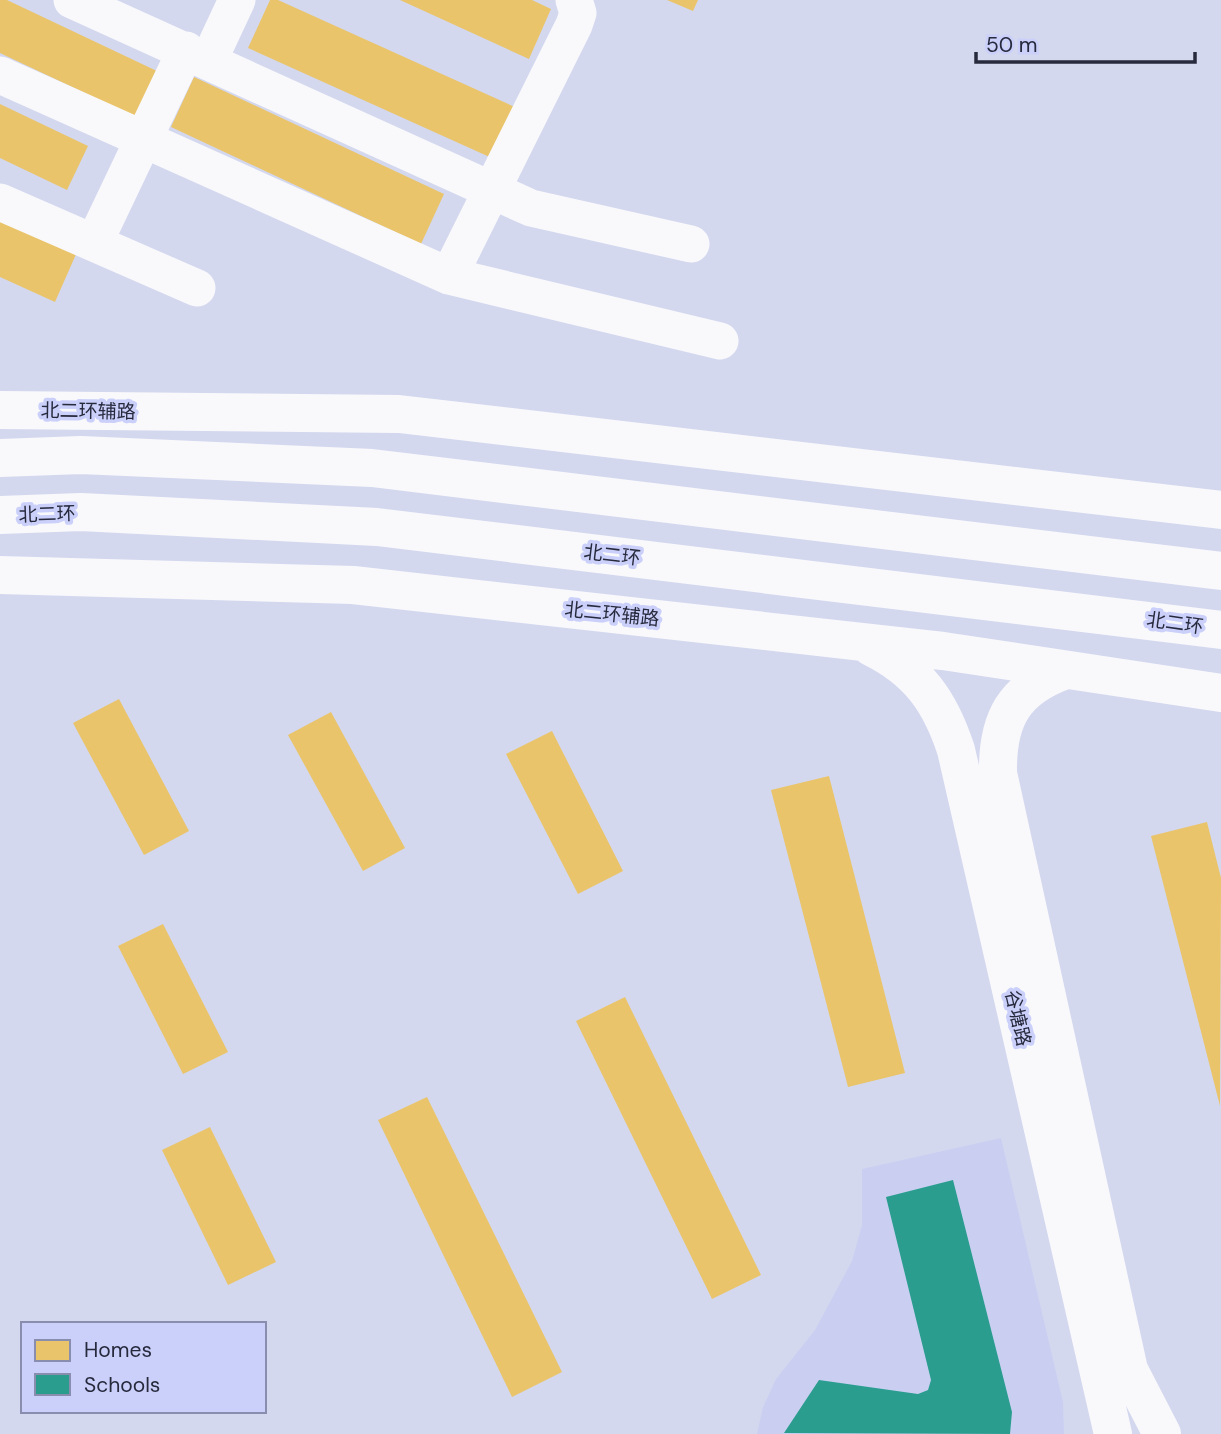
<svg xmlns="http://www.w3.org/2000/svg" width="1221" height="1434" viewBox="0 0 1221 1434" font-family="'DM Sans','Noto Sans SC',sans-serif">
  <style>
    .built { fill: #cacff2 }
    .homes { fill: #e9c46a }
    .schools { fill: #2a9d8f }
    .lines { fill: none; stroke-linecap: round; stroke-linejoin: round }
    .minor { stroke: #f9f9fc; stroke-width: 37 }
    .major { stroke: #f9f9fc; stroke-width: 38 }
    .highway { stroke: #f9f9fc; stroke-width: 38 }
    .labels { text-anchor: middle; dominant-baseline: central; stroke-width: 7; stroke-linejoin: round; paint-order: stroke }
    .street-label { font-size: 19px; fill: #27293d; stroke: #cad0f9 }
  </style>
  <rect width="100%" height="100%" fill="#d4d8ee"/>
  <path class="built" d="M1001,1138L1063,1402L1064,1434H757L763,1407L776,1379L815,1330L852,1261L862,1225V1169Z"/>
  <path class="homes" d="M0,0H7L159,72L138,118L0,53Z
    M270,0H278L517,108L494,159L248,48Z
    M400,0H532L551,9L529,59Z
    M667,0H698L693,11Z
    M194,77L444,194L421,244L171,127Z
    M0,104L88,146L67,190L0,158Z
    M0,218L77,252L55,302L0,277Z
    M119,699L189,831L144,855L73,723Z
    M331,712L405,848L363,871L288,735Z
    M552,731L623,871L578,894L506,754Z
    M829,776L905,1073L848,1087L771,790Z
    M1207,822L1221,878L1220,1106L1151,836Z
    M163,924L228,1052L183,1074L118,946Z
    M625,997L761,1275L712,1299L576,1021Z
    M427,1097L562,1372L512,1397L378,1120Z
    M210,1127L276,1262L228,1285L162,1150Z"/>
  <path class="schools" d="M953,1180L1012,1412L1010,1434L784,1433L819,1380L918,1394L928,1390L931,1380L886,1197Z"/>
  <g class="lines">
    <path class="minor" d="M72,0L531,208L691,244
      M209,60L237,0
      M0,75L449,276L720,341
      M0,202L197,288
      M95,241L186,50
      M449,276L574,25L578,13L574,0"/>
    <path class="major" d="M0,410L399,414L1221,510
      M0,575L353,585L943,651L1221,693
      M871,647C918,670 940,701 956,750L1113,1434
      M1066,670C1014,688 997,719 998,773L1129,1370L1162,1434"/>
    <path class="highway" d="M0,458L81,455L372,468L1221,571
      M0,515L81,512L377,527L1221,630"/>
  </g>
  <g class="labels">
    <g class="street-label">
      <text transform="translate(88 411) rotate(1)">北二环辅路</text>
      <text transform="translate(47 514) rotate(-2)">北二环</text>
      <text transform="translate(612 555) rotate(7)">北二环</text>
      <text transform="translate(612 614) rotate(6)">北二环辅路</text>
      <text transform="translate(1175 623) rotate(8)">北二环</text>
      <text transform="translate(1018 1018) rotate(77)">谷塘路</text>
    </g>
  </g>
  <rect x="21" y="1322" width="245" height="91" fill="#cad0f9" stroke="#898dae" stroke-width="2"/>
  <rect x="35" y="1340" width="35" height="21" fill="#e9c46a" stroke="#898dae" stroke-width="2"/>
  <text x="84" y="1357" font-size="21" fill="#27293d">Homes</text>
  <rect x="35" y="1374" width="35" height="21" fill="#2a9d8f" stroke="#898dae" stroke-width="2"/>
  <text x="84" y="1392" font-size="21" fill="#27293d">Schools</text>
  <path d="M976 52v10h219v-10" fill="none" stroke="#27293d" stroke-width="3.5"/>
  <text x="986" y="52" font-size="21" fill="#27293d" stroke="#cad0f9" stroke-width="5" paint-order="stroke">50 m</text>
</svg>
